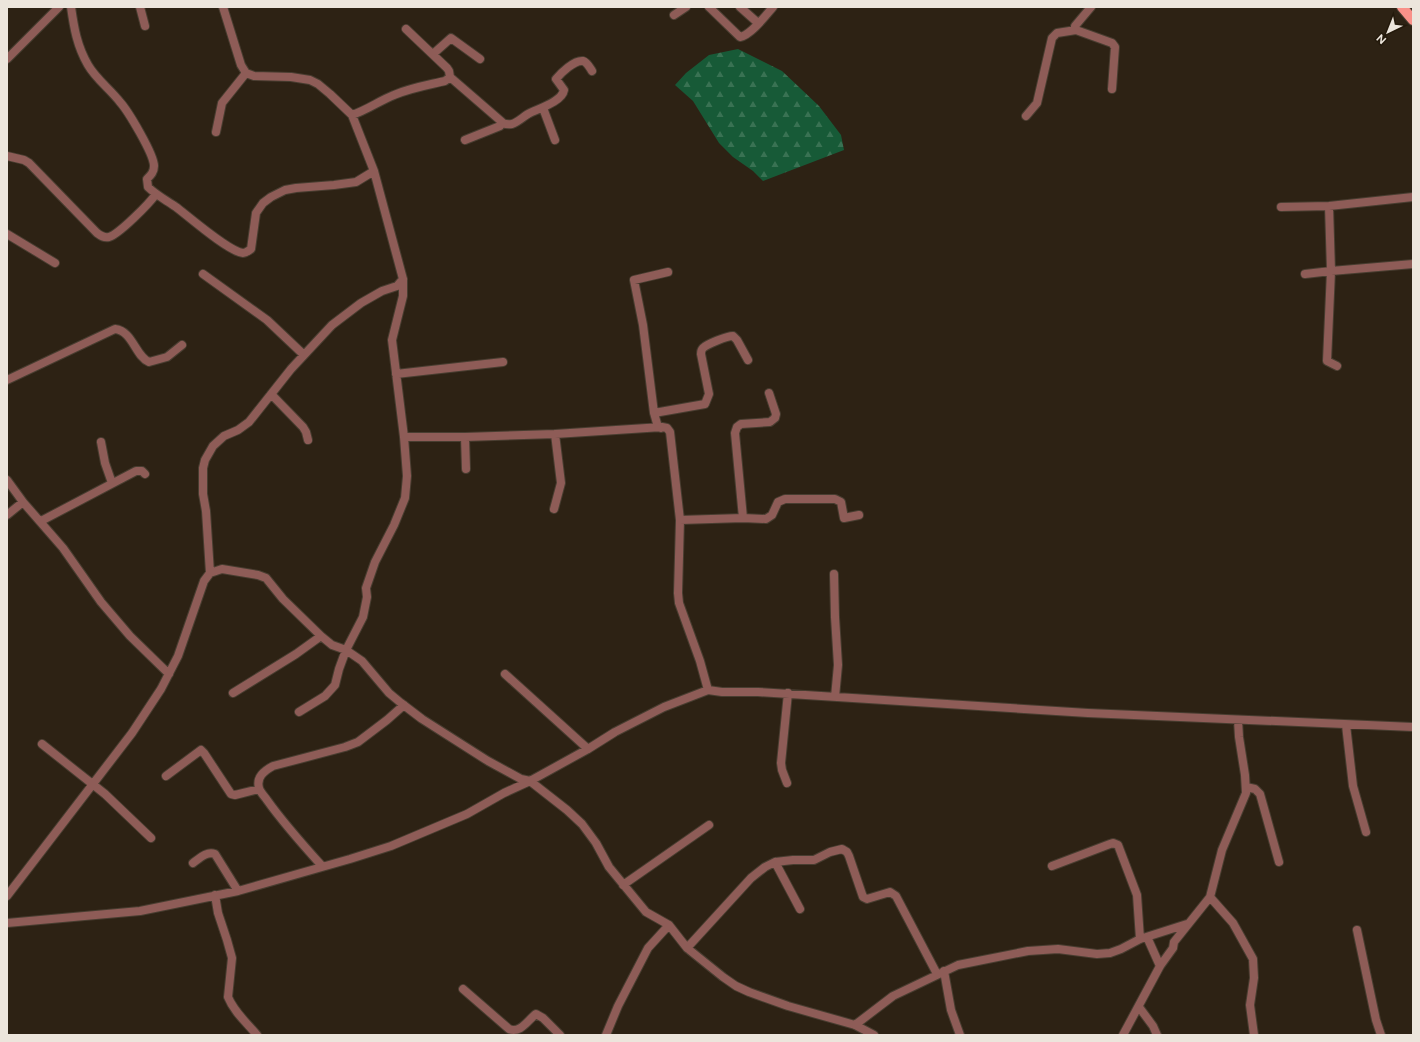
<svg xmlns="http://www.w3.org/2000/svg" width="1420" height="1042" viewBox="0 0 1420 1042" font-family="Figtree,sans-serif">
  <style>
    .forest { fill: url(#forest-firs) }
    .lines { fill: none; stroke-linecap: round; stroke-linejoin: round }
    .minor-casing { stroke: #483d30; stroke-width: 10 }
    .major-casing { stroke: #483d30; stroke-width: 12 }
    .minor { stroke: #8e5c57; stroke-width: 8 }
    .major { stroke: #f99189; stroke-width: 10 }
  </style>
  <defs>
    <pattern id="forest-firs" width="22" height="20" patternUnits="userSpaceOnUse"><rect width="22" height="20" fill="#175a37"/><path d="M5 1l3.5 6h-7zM16 11l3.5 6h-7z" fill="#397253"/></pattern>
  </defs>
  <rect width="100%" height="100%" fill="#2d2214"/>
  <path class="forest" d="M738,49L782,71L819,106L841,135L844,150L763,181L753,171L733,157L719,143L693,101L675,85L686,73L709,55Z"/>
  <g class="lines">
    <defs>
      <path id="minor" d="M71,7C74,28 77,46 88,65C96,79 110,89 120,102C128,111 154,154 154,166C154,172 151,175 147,179L148,187C156,195 166,200 176,207C188,216 229,252 243,253C246,253 248,251 251,249L256,213L263,203L271,197L285,190L296,188L334,185L356,182L374,171
        M140,7L145,26
        M223,7L241,65L246,73L254,76L291,77L310,80L318,84L330,94L352,115L374,171L403,279V296L392,340L404,437L407,476L405,498L394,525L375,562L366,588L367,597L363,617L346,650L339,669L335,685L325,696L299,712
        M709,7L740,37C751,35 766,15 773,7
        M740,7L758,23
        M674,15L686,7
        M1076,30L1075,26L1091,7
        M433,54L451,38L480,59
        M7,59L59,7
        M450,77L502,122L500,126L465,140
        M543,108L555,140
        M352,115C367,110 379,101 394,95C410,88 428,85 445,81L450,77L449,71L447,68L406,29
        M1026,116L1037,103L1052,38L1057,33L1076,30L1112,43L1115,47L1112,89
        M502,123C505,124 508,125 512,124C518,122 523,117 528,114C537,109 562,102 564,90L556,79C561,73 574,60 583,61C587,62 590,68 592,71
        M216,132L222,103L246,73
        M7,156L24,160L29,163L97,233C101,236 104,238 109,237C119,234 149,204 156,194
        M1281,207L1329,206L1413,197
        M7,234L55,263
        M203,274L267,320L304,355
        M1305,274L1331,271L1329,206
        M1337,366L1327,361L1331,271L1413,264
        M396,374L503,362
        M7,380L115,329C133,331 135,356 149,362L167,357L182,345
        M271,394L303,427L306,432L308,440
        M654,413L705,404L709,394L701,354C701,351 701,350 703,348C707,344 727,336 733,336L737,340L748,360
        M661,428L658,427L654,413L643,325L634,280L668,272
        M404,437H465L555,434L662,427L667,428L670,432L680,520L678,593L679,603L700,661L708,690
        M465,437L466,469
        M101,442L105,463L112,483
        M7,480L23,502L63,548L101,602L130,636L169,674
        M554,509L561,483L555,434
        M7,515L23,502
        M743,518L735,433L737,427L741,424L770,422L775,418L776,414L769,393
        M680,520L743,518L766,519L772,515L778,502L785,499H835L841,502L844,518L859,515
        M41,521L136,471H142L145,474
        M210,573L206,511L203,494V468L205,460L213,446L224,436L238,430L249,422L291,369L332,325L361,303L382,291L397,286L403,279
        M834,574L835,617L838,665L835,697
        M505,674L588,749
        M233,693L296,654L321,636
        M1346,725L1353,786L1366,832
        M42,744L105,794L151,838
        M166,776L201,750L204,753L231,794L235,795L259,789
        M787,783L782,770L781,763L788,693
        M1246,787L1255,789L1260,794L1279,862
        M775,862L800,909
        M193,863C199,859 206,851 215,854L238,891
        M322,866C303,845 284,824 267,800C265,797 260,792 259,788C256,777 264,771 273,766L345,747L358,742L387,720L404,705
        M1052,866L1110,844L1113,843L1118,845L1137,895L1140,939
        M623,885L709,825
        M215,895L218,913L227,940L232,958L228,997C234,1012 247,1023 257,1035
        M7,896L132,733L161,689L178,656L204,581L210,573L222,569L258,575L266,578L283,599L321,636L332,645L346,650L362,661L389,693L401,703L422,719L488,761L521,779L530,781L567,810L582,824L596,843L609,867L646,912L669,925L687,948L723,977L736,986L749,992L788,1006L855,1025L874,1035
        M1210,897L1233,923L1253,959L1254,978L1250,1005L1254,1035
        M7,923L140,911L238,891L350,859L391,846L467,814L504,793L530,781L588,749L615,732L664,707L708,690L722,692H758L1088,713L1413,727
        M1357,930L1376,1020L1381,1035
        M1147,937L1160,966
        M687,948L751,878L765,867L775,862L793,860H814L830,852L842,849L847,852L849,856L863,897L867,899L890,892L896,896L937,974
        M944,971L951,1010L960,1035
        M463,989L509,1029C520,1034 528,1020 536,1014L543,1018L560,1035
        M1139,1007L1153,1026L1157,1035
        M855,1025L893,996L958,965L1028,951L1058,949L1097,954L1110,953L1121,949L1140,939L1187,924
        M606,1035L618,1006L648,948L669,925
        M1123,1035L1160,966L1173,948L1174,942L1210,897L1222,850L1246,793L1245,775L1239,737L1238,720"/>
      <path id="major" d="M1402,7L1413,20"/>
    </defs>
    <use href="#minor" class="minor-casing"/>
    <use href="#major" class="major-casing"/>
    <use href="#minor" class="minor"/>
    <use href="#major" class="major"/>
  </g>
  <rect width="1420" height="1042" fill="none" stroke="#ece5dc" stroke-width="16"/>
  <g transform="translate(1388 32) rotate(223)" stroke="#23190b" stroke-width="3" paint-order="stroke">
  <path d="M0-3L7 15L0 10L-7 15Z" fill="#ece5dc"/>
  <text y="-6" font-size="11" font-weight="bold" text-anchor="middle" fill="#ece5dc">N</text>
  </g>
</svg>
